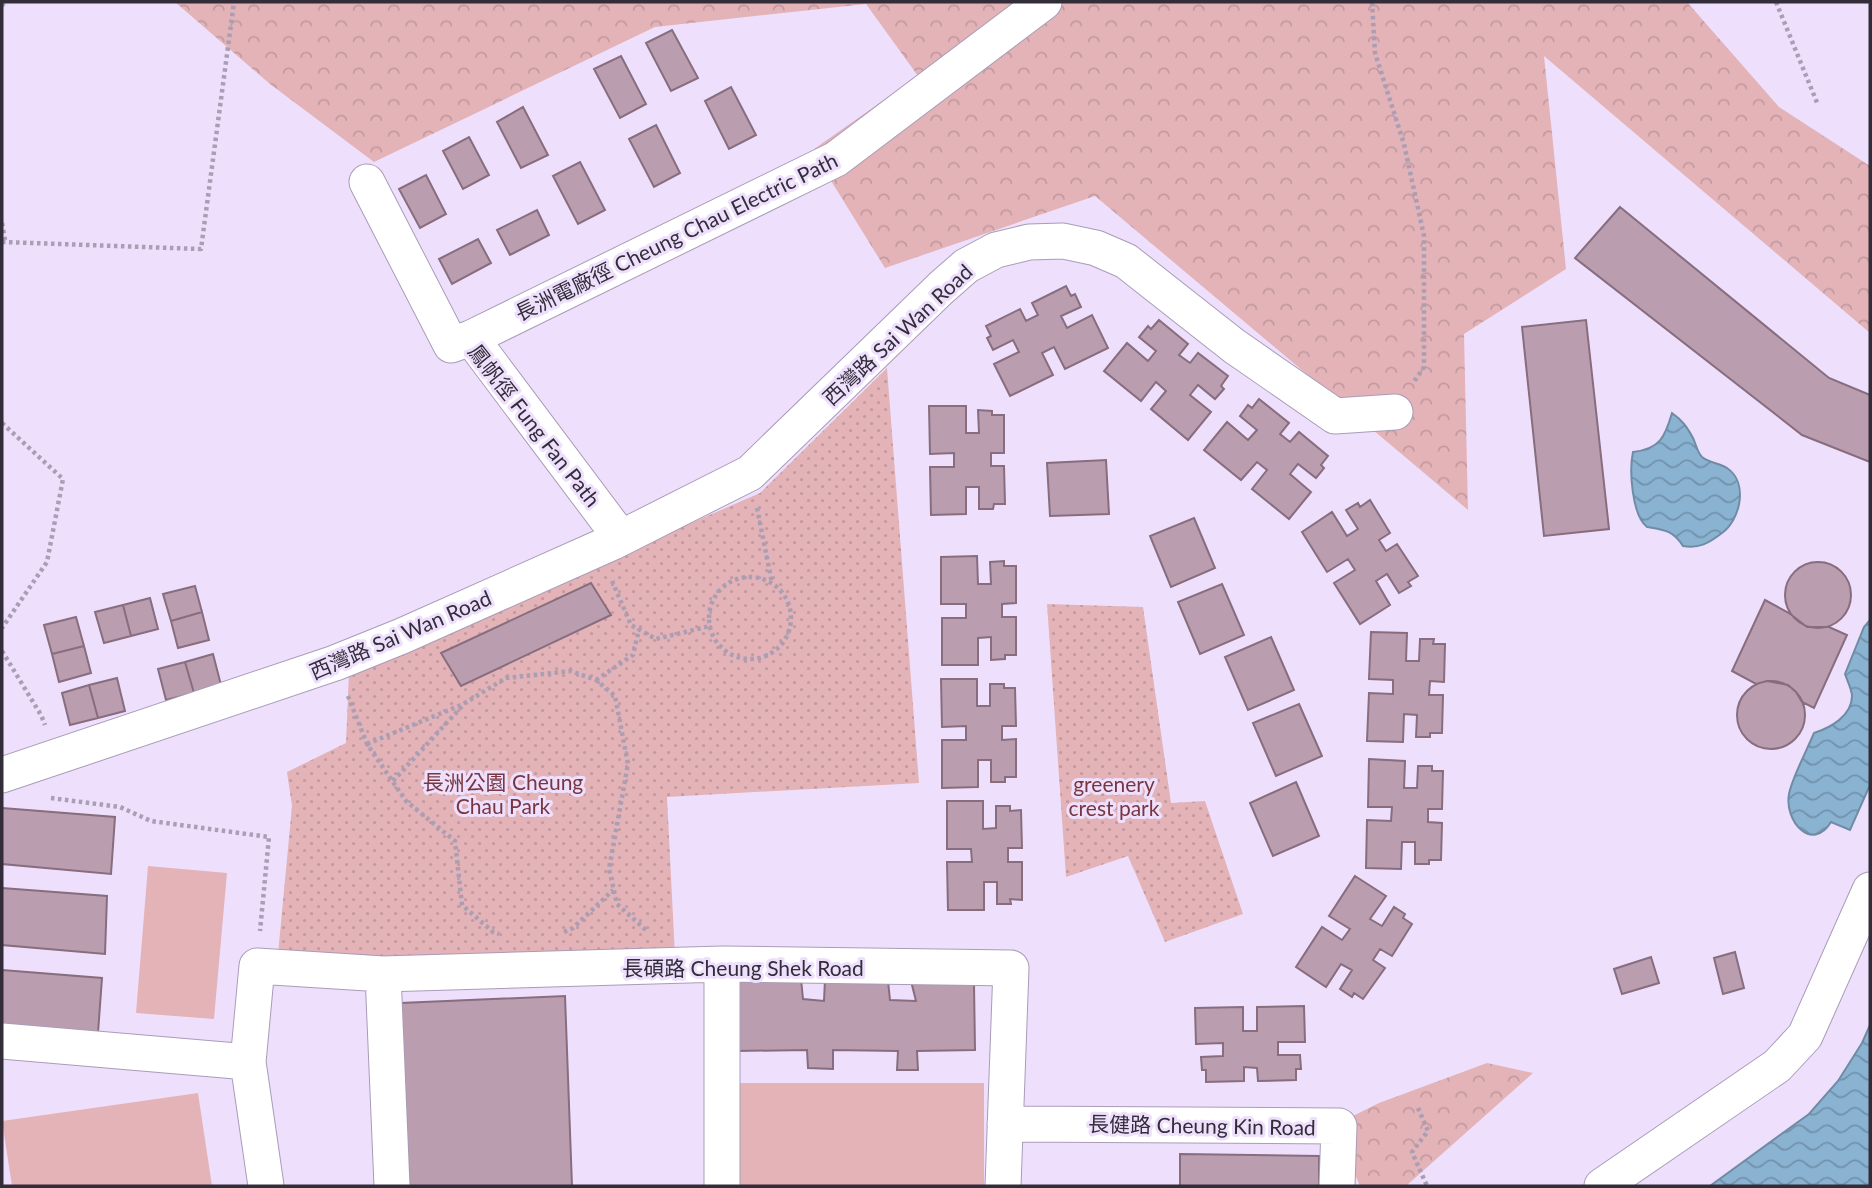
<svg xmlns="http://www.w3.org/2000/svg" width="1872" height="1188" viewBox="0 0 1872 1188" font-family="Lato,'Noto Sans TC',sans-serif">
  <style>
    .grass { fill: #e3b3b8 }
    .forest { fill: url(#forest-crowns) }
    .park { fill: url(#park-dots) }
    .water { fill: url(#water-waves); stroke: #708ba4; stroke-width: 2 }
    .building { fill: #ba9eb0; stroke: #876d7e; stroke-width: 2 }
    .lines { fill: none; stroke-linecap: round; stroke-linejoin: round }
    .minor-casing { stroke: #a99cb7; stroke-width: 37 }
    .path { stroke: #a99eb4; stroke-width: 4.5; stroke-dasharray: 3.5 3.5; stroke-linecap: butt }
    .minor { stroke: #fff; stroke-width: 35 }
    .labels { text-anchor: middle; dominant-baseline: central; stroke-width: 6; stroke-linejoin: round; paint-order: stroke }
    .street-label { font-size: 21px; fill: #322d38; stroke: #eee0fd }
    .park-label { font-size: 21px; fill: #783640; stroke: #eee0fd }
  </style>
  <defs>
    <pattern id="forest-crowns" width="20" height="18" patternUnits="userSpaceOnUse" patternTransform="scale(1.75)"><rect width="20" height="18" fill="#e3b3b8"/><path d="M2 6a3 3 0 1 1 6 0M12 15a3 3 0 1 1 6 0" fill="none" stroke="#c39a9f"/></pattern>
    <pattern id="park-dots" width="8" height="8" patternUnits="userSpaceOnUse" patternTransform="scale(1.75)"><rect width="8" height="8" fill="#e3b3b8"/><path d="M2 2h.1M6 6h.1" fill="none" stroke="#c39a9f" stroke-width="1.8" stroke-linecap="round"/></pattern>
    <pattern id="water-waves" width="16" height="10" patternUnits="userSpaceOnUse" patternTransform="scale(1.75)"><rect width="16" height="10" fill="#8ab3d2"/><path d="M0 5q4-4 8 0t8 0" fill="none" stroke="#7192ab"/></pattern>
  </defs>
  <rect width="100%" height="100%" fill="#eee0fd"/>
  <path class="grass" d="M148,866L227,873L214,1019L136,1013Z
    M740,1083H984V1186H740Z
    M198,1093L212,1186H12L2,1121Z"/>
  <path class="forest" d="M175,2H1687L1779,107L1870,166V333L1544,56L1566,269L1464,334L1468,510L1095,196L885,268L833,184L814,149L918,76L866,4L655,27L374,162L270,84Z
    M1487,1063L1533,1073L1406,1186H1360L1345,1152L1347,1119L1379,1103Z"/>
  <path class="park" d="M887,368L919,783L667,797L675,956L381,962L278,954L292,806L287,772L346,743L349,672L760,493Z
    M1047,604L1143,607L1171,803L1205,801L1243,914L1165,942L1128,856L1066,877Z"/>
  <path class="water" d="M1672,413C1682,420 1687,427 1693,438C1696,444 1697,452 1702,457C1709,463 1720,463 1727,468C1749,483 1740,520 1722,533C1709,543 1699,549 1683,546C1673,530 1664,530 1647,527C1632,515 1629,471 1633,452C1660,449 1665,437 1672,413Z
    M1870,620V785L1850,830L1831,822C1812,853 1784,821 1789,794C1792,778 1807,750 1814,733C1830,728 1852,716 1852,696C1852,690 1847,680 1845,674L1864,627Z
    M1870,1025V1186H1710L1809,1114L1838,1081L1862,1043Z"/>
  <path class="building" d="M672,30L698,78L671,91L646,43Z
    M621,56L646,104L620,118L594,69Z
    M731,87L756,135L729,149L705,101Z
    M523,107L548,155L521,168L497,122Z
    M656,125L680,173L654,187L629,139Z
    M469,137L489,175L463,189L443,151Z
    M580,162L605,210L578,224L553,176Z
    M426,175L446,214L420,228L399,189Z
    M1620,207L1829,378L1870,395V462L1802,435L1575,258Z
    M537,210L549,235L510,255L497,230Z
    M478,239L491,263L452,284L439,259Z
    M1066,286L1071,296L1075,294L1081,307L1061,316L1067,328L1092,315L1108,348L1065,369L1054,347L1042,353L1053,375L1010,396L994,364L1019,352L1013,340L993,350L987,338L991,336L986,326L1020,309L1026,321L1038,315L1032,303Z
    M1159,320L1188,344L1179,355L1190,363L1198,353L1228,376L1221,386L1224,389L1215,399L1198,385L1190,395L1211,412L1188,440L1151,409L1166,391L1156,382L1141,401L1104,371L1127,343L1148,361L1156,351L1139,337L1148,326L1151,329Z
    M1586,320L1609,529L1544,536L1522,327Z
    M1259,399L1289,423L1280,434L1290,442L1299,432L1328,456L1321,465L1324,468L1316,478L1298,464L1290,474L1311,492L1289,519L1252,489L1267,470L1257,462L1241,480L1204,450L1227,422L1248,440L1257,430L1240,416L1248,405L1252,408Z
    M929,406H966V433H979L978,410L992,411V415H1004V453H991V466H1004L1005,504H994L993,509H979V487H966V514L931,515L930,467H954V453L930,454Z
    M1106,460L1109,514L1050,516L1047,463Z
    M1370,500L1390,533L1379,540L1386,551L1397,544L1418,576L1408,582L1411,586L1399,593L1387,574L1376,581L1390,605L1360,624L1334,583L1355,570L1348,559L1327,572L1302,532L1332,512L1347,536L1358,529L1346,510L1358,503L1360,507Z
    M1194,518L1215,568L1171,587L1150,536Z
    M977,556L978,584H991L990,562L1004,561V566H1016V603L1002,604V617H1016V655H1005V659L991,660V637L978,638V665H942V618H966V604H941V557Z
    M1785 595a33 33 0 1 1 66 0a33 33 0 1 1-66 0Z
    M591,583L611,615L461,686L441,653Z
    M1222,584L1244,635L1200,654L1178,602Z
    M195,586L202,612L171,621L163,594Z
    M150,598L158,629L131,636L123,605Z
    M1765,600L1789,613L1807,627H1829L1847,635L1814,708L1802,702L1796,692L1788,685L1767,681L1756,684L1732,671Z
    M123,605L131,636L104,643L95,612Z
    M202,612L209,640L178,648L171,621Z
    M76,617L84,646L52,654L44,625Z
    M1371,632L1407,633L1406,661H1419L1420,639H1434L1433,644H1445L1444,682L1430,681L1429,695H1443L1442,733H1430V737H1416L1417,715L1404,714L1403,742L1367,741L1369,693L1393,694V680L1369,679Z
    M1271,637L1294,690L1248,710L1225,657Z
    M84,646L91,673L59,682L52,654Z
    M213,654L221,685L194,693L185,662Z
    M185,662L194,693L166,700L158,669Z
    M117,678L125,711L98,718L89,685Z
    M941,679H977V706H990V684H1004V688H1015L1016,726H1002V740L1016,739V777H1005V782H991V760H978V787L942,788V740H966V726L942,727Z
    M1737 715a34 34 0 1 1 68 0a34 34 0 1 1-68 0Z
    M89,685L98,718L70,725L62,693Z
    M1299,704L1322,756L1276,776L1253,723Z
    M1369,759L1405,761L1404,788H1417L1418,766H1432V771H1443L1442,809H1428V822L1442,823L1441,860H1429V864H1415V842H1402L1401,869L1366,868L1367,820L1391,821L1392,807H1368Z
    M1296,782L1319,836L1273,856L1250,803Z
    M947,801H983V829L996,828V806H1010V811L1021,810L1022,848H1008V862H1022V900L1010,899L1011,904H997V882H984V910H948L947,862H972L971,849H947Z
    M2,808L115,817L111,874L2,864Z
    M1355,876L1386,896L1370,919L1382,926L1394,907L1405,914L1403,918L1412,924L1392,956L1380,949L1373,960L1385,968L1363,999L1354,993L1352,997L1340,989L1352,970L1341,964L1326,987L1296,967L1322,927L1342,940L1350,929L1329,916Z
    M2,888L107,896L105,954L2,945Z
    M1735,952L1744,988L1723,994L1714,958Z
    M1651,957L1659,983L1622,994L1614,969Z
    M2,970L102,978L98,1033L2,1026Z
    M738,978L801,979L803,999L824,1001L825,979L888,981L890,1000L916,1001L911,981L974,984L975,1050L917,1051L918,1070H897L898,1051L833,1050V1069L808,1068L807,1050L737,1051Z
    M565,996L572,1186H409L401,1003Z
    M1304,1006L1305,1042H1278V1055H1300L1301,1069H1296V1080L1258,1081L1257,1068L1244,1067V1081L1206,1082V1070H1202L1201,1057L1223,1056V1043L1196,1044L1195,1008L1243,1007V1031H1257V1007Z
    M1180,1154L1319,1156V1186H1180Z"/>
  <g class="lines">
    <defs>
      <path id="minor" d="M367,182L451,345L471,338L621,538
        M471,338L836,159L1044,2
        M2,775L335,663L402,636L613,542L750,473L941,288L966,266L996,250L1029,242L1063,241L1096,248L1126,261L1234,346L1335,416L1395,412
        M722,964V1186
        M383,974L392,1186
        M2,1041L248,1062
        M1005,1124L1339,1126L1337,1186
        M266,1186L248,1062L257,966L383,974L722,964L1011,968L1003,1186
        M1602,1186L1777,1066L1805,1036L1870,890"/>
    </defs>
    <use href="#minor" class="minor-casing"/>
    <path class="path" d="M1372,2L1375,53L1404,144L1424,236V367L1413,383
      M1776,2L1818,105
      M2,6L4,2
      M2,223L5,240
      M2,242L201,249L234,2
      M2,423L63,479L47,562L2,628
      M757,508L772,583
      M709 618a41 41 0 1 1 82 0a41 41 0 1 1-82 0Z
      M612,581L631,625L656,639L710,626
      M2,651L41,715L45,725
      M596,680L633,655L639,629
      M348,696L367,744L406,801L455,841L462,905L493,932L499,934
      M367,744L461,705
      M393,781L465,703L506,678L571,671L596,680L615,696L628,764L609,869L617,904L647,931
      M51,798L120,807L151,821L269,837L260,931
      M564,932L573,928L613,890
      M1418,1108L1428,1131L1412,1152L1427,1186"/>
    <use href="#minor" class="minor"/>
  </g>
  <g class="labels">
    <g class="street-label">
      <text transform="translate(676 236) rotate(-26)">長洲電廠徑 Cheung Chau Electric Path</text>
      <text transform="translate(897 334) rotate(-43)">西灣路 Sai Wan Road</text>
      <text transform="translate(535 425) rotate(52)">鳳帆徑 Fung Fan Path</text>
      <text transform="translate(400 634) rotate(-23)">西灣路 Sai Wan Road</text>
      <text x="743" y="967">長碩路 Cheung Shek Road</text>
      <text transform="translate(1202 1125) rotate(1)">長健路 Cheung Kin Road</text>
    </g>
    <g class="park-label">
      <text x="503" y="781">長洲公園 Cheung<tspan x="503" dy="24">Chau Park</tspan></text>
      <text x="1114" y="783">greenery<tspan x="1114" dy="24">crest park</tspan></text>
    </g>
  </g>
  <rect width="1872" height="1188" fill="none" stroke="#322d38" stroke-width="7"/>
</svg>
